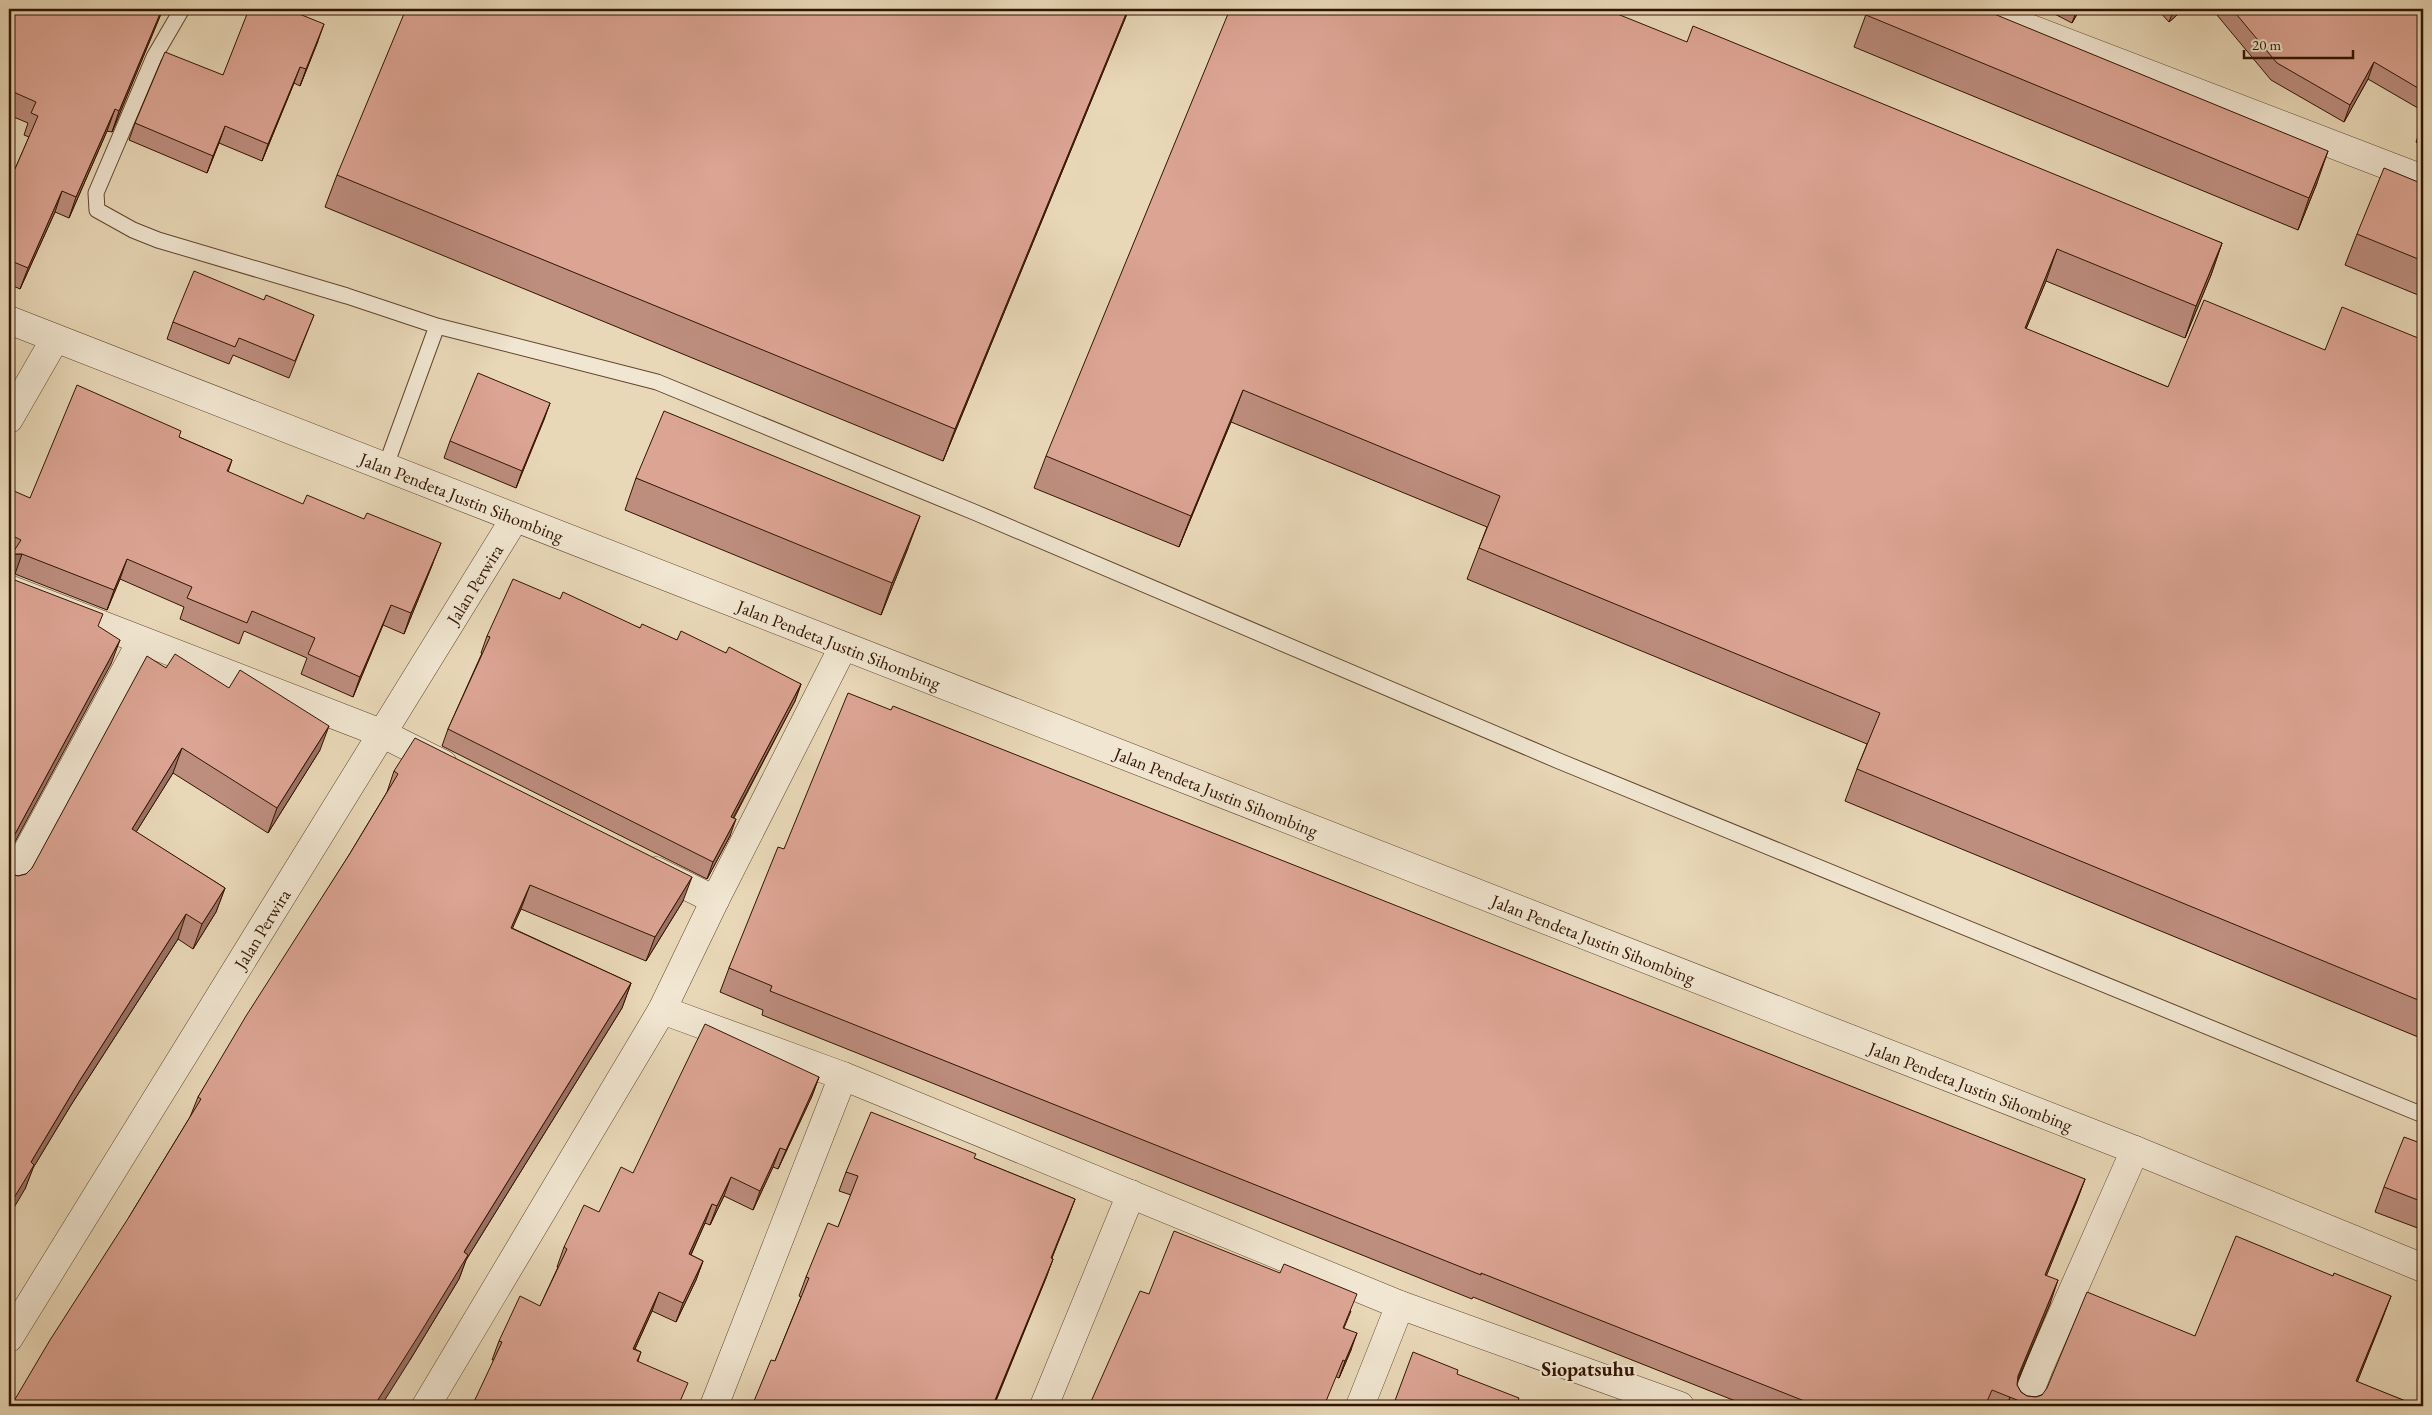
<svg xmlns="http://www.w3.org/2000/svg" width="2432" height="1415" viewBox="0 0 2432 1415" font-family="'EB Garamond',serif">
  <style>
    .lines { fill: none; stroke-linecap: round; stroke-linejoin: round }
    .service-casing { stroke: #60452e; stroke-width: 17 }
    .minor-casing { stroke: #60452e; stroke-width: 29 }
    .tertiary-casing { stroke: #60452e; stroke-width: 29 }
    .service { stroke: #f1e6d1; stroke-width: 15 }
    .minor { stroke: #f1e6d1; stroke-width: 28 }
    .tertiary { stroke: #f1e6d1; stroke-width: 28 }
    .wall { fill: #bd8d7e; stroke: #321400 }
    .shaded-wall { fill: #9a7367; stroke: #321400 }
    .building { fill: #dca493; stroke: #321400 }
    .labels { text-anchor: middle; dominant-baseline: central; stroke-width: 4.5; stroke-linejoin: round; paint-order: stroke }
    .street-label { font-size: 18px; fill: #321400; stroke: #f1e6d1 }
    .quarter-label { font-size: 20px; font-weight: bold; fill: #321400; stroke: #f1e6d1 }
  </style>
  <rect width="100%" height="100%" fill="#e9d8b8"/>
  <filter id="stains"><feTurbulence type="fractalNoise" baseFrequency=".004" numOctaves="4"/><feColorMatrix values="0 0 0 0 .2 0 0 0 0 .09 0 0 0 0 .02 0 0 0 .5 -.17"/></filter>
  <radialGradient id="worn" r=".72"><stop offset=".6" stop-color="#630" stop-opacity="0"/><stop offset="1" stop-color="#630" stop-opacity=".3"/></radialGradient>
  <g class="lines">
    <defs>
      <path id="service" d="M182,9L154,57L96,193L97,210L133,230L158,240L347,296L437,326L385,468
        M437,326L657,382L974,512L1559,761L2423,1115"/>
      <g id="minor">
        <path d="M1979,9L2423,179"/>
        <path d="M9,419L55,339"/>
        <path d="M9,589L381,733L443,764"/>
        <path d="M656,871L715,900"/>
        <path d="M9,885L141,642"/>
        <path d="M662,1010L843,1076L1400,1305L1680,1406"/>
        <path id="s1" d="M9,1338L515,518"/>
        <path d="M426,1406L662,1010L715,900L843,647"/>
        <path d="M714,1406L843,1076"/>
        <path d="M1044,1406L1131,1194"/>
        <path d="M1360,1406L1400,1305"/>
        <path d="M2024,1406L2040,1365L2135,1150"/>
      </g>
      <g id="tertiary">
        <path id="s2" d="M9,320L2135,1150L2423,1268"/>
      </g>
    </defs>
    <use href="#service" class="service-casing"/>
    <use href="#minor" class="minor-casing"/>
    <use href="#tertiary" class="tertiary-casing"/>
    <use href="#service" class="service"/>
    <use href="#minor" class="minor"/>
    <use href="#tertiary" class="tertiary"/>
  </g>
  <path class="wall" d="M9,9H163L112,132L107,131L69,218L55,212L20,289L9,284V166L15,169L29,137L24,135L28,123L9,115Z
    M1129,9L943,461L325,207L337,175Z
    M1868,9L2317,183L2298,230L1854,47Z
    M2045,9H2080L2072,23Z
    M2157,9H2184L2169,22Z
    M2212,9H2423V111L2368,79L2344,122L2271,80Z
    M318,41L300,86L294,83L262,161L219,143L207,173L129,140L135,123L223,75Z
    M1687,42L2222,243L2211,275L2185,338L2046,281L2026,329L2168,387L2325,350L2423,340V1039L1845,801L1857,769L1867,744L1467,579L1487,527L1231,422L1179,547L1034,488L1046,456Z
    M2423,124V149L2416,142L2422,125Z
    M2423,184V297L2345,265L2357,234Z
    M264,300L314,315L289,378L233,355L229,364L167,339L173,322Z
    M550,403L516,488L444,458L450,441Z
    M179,437L232,460L228,472L433,563L404,634L383,625L353,697L301,674L307,658L244,631L239,644L180,619L184,607L120,579L107,610L15,574H9V564L11,559L9,558V504L30,498Z
    M636,478L908,548L881,615L625,510Z
    M560,599L640,628L677,640L726,653L801,684L795,701L734,818L730,836L707,879L442,746L448,729L482,653H481L487,636Z
    M166,668L320,750L268,833L173,773L136,832L225,888L216,912L193,949L178,939L71,1105L33,1168L25,1189L11,874L18,876L26,874L32,868Z
    M394,771L683,901L646,961L521,909L512,928L631,983L622,1008L466,1260L459,1279L410,1360L129,1217L190,1117L198,1097L349,855L387,792Z
    M784,849L2085,1179L2076,1203L2046,1275L2050,1304L2018,1381L2017,1385L2021,1392L2027,1396L2036,1397L2195,1336L2333,1276L2391,1296L2357,1382L2418,1406H1748L1473,1297L1472,1299L762,1015L763,1010L720,992L729,968Z
    M819,1077L812,1096L778,1169L773,1167L753,1210L724,1196L710,1225L705,1223L691,1255L703,1261L696,1280L676,1322L652,1311L635,1349L641,1352L638,1361L492,1360L499,1341L540,1306L558,1267H557L564,1247L599,1212L633,1173Z
    M2423,1144V1230L2375,1212L2384,1187Z
    M974,1158L1075,1199L1052,1258L1053,1259L1046,1278L994,1406L775,1361L801,1297L799,1296L806,1277L838,1227L851,1195L839,1191L846,1172Z
    M1149,1294L1351,1311L1344,1328L1351,1350L1339,1378Z"/>
  <path class="shaded-wall" d="M162,9H163L112,132L119,111Z
    M1128,9H1129L943,461L955,429Z
    M2077,9H2080L2072,23Z
    M2174,9H2184L2169,22Z
    M324,24L318,41L300,86L306,69Z
    M2374,62L2368,79L2344,122L2350,105Z
    M300,67L294,83L262,161L268,144Z
    M115,109L107,131L69,218L76,197Z
    M225,126L219,143L207,173L213,156Z
    M2328,151L2317,183L2298,230L2309,198Z
    M62,191L55,212L20,289L28,268Z
    M2222,243L2211,275L2185,338L2196,306Z
    M2057,249L2046,281L2013,360L2025,328Z
    M1243,390L1231,422L1179,547L1191,516Z
    M550,403L544,420L516,488L522,471Z
    M920,516L908,548L881,615L892,583Z
    M441,543L433,563L404,634L411,613Z
    M12,554H22L15,574H9V564Z
    M127,559L120,579L107,610L114,590Z
    M391,605L383,625L353,697L360,677Z
    M120,640L111,664L9,853V845Z
    M801,684L795,701L725,833L731,817Z
    M329,726L320,750L268,833L277,808Z
    M182,748L173,773L123,853L132,829Z
    M736,819L730,836L707,879L713,862Z
    M692,877L683,901L646,961L655,937Z
    M530,885L521,909L502,952L511,928Z
    M225,888L216,912L193,949L202,924Z
    M186,914L178,939L71,1105L33,1168L25,1189L9,1216V1206L31,1162L80,1080Z
    M631,983L622,1008L466,1260L459,1279L410,1360L381,1406H374L464,1252Z
    M819,1077L812,1096L778,1169L786,1150Z
    M780,1148L773,1167L753,1210L760,1191Z
    M731,1177L724,1196L710,1225L717,1206Z
    M2085,1179L2076,1203L2037,1299L2045,1275Z
    M1075,1199L1068,1218L1044,1277L1051,1258Z
    M712,1204L705,1223L682,1274L689,1254Z
    M1053,1259L1046,1278L993,1406Z
    M703,1261L696,1280L676,1322L683,1303Z
    M2058,1280L2050,1304L2009,1400L2018,1376Z
    M659,1292L652,1311L626,1368L633,1349Z
    M2391,1296L2382,1320L2348,1405L2356,1381Z
    M1357,1333L1351,1350L1339,1378L1345,1361Z"/>
  <path class="building" d="M9,9H162L119,111L115,109L76,197L62,191L28,268L9,260V166L15,169L38,116L31,113L36,102L9,90Z
    M249,9H287L324,24L306,69L300,67L268,144L225,126L213,156L135,123L165,52L223,75Z
    M406,9H1128L955,429L337,175Z
    M1230,9H1605L1687,42L1693,26L2222,243L2196,306L2057,249L2025,328L2168,387L2204,300L2325,350L2342,307L2423,340V1002L1857,769L1880,713L1479,548L1500,496L1243,390L1191,516L1046,456Z
    M1868,9H1982L2328,151L2309,198L1866,15Z
    M2232,9H2423V91L2374,62L2350,105L2277,63Z
    M2384,168L2423,184V261L2357,234Z
    M194,271L264,300L266,295L314,315L295,361L239,338L235,347L173,322Z
    M478,373L550,403L522,471L450,441Z
    M77,385L181,431L179,437L232,460L227,471L303,504L307,495L364,519L367,513L441,543L411,613L391,605L360,677L308,654L315,638L252,611L247,623L187,598L192,587L127,559L114,590L22,554H12L21,540L9,534V504L14,491L30,498Z
    M664,411L920,516L892,583L636,478Z
    M9,577L12,579L103,614L98,626L120,640L9,845Z
    M513,579L560,599L563,592L640,628L642,624L677,640L681,631L726,653L729,647L801,684L731,817L736,819L713,862L448,729L490,637L487,636Z
    M175,654L229,688L240,670L329,726L277,808L182,748L132,829L225,888L202,924L186,914L80,1080L31,1162L34,1165L9,1206V872L11,874L18,876L26,874L32,868L147,656L166,668Z
    M848,693L891,710L893,706L2085,1179L2045,1275L2058,1280L2018,1376L2017,1385L2021,1392L2027,1396L2036,1397L2042,1395L2047,1388L2087,1292L2195,1336L2236,1236L2333,1276L2334,1273L2391,1296L2356,1381L2418,1406H2032L1992,1390L1985,1406H1817L1481,1273V1275L770,991L772,986L729,968L778,847L784,849Z
    M415,738L692,877L655,937L530,885L511,928L631,983L464,1252L468,1255L419,1335L374,1406H11L50,1340L129,1217L201,1099L198,1097L246,1016L349,855L398,774L394,771Z
    M705,1024L819,1077L786,1150L780,1148L760,1191L731,1177L717,1206L712,1204L689,1254L703,1261L683,1303L659,1292L633,1349L641,1352L637,1361L688,1383L678,1406H472L502,1342L499,1341L520,1296L540,1306L567,1249L564,1247L584,1205L599,1212L621,1167L633,1173Z
    M871,1112L976,1154L974,1158L1075,1199L1051,1258L1053,1259L993,1405L995,1406H752L771,1360L775,1361L809,1278L806,1277L828,1223L838,1227L858,1176L846,1172Z
    M2404,1137L2423,1144V1202L2384,1187Z
    M1174,1231L1280,1273L1284,1264L1357,1294L1343,1328L1357,1333L1345,1361L1343,1360L1324,1406H1089L1140,1291L1149,1294Z
    M1413,1352L1458,1370L1457,1374L1519,1398L1516,1406H1393Z"/>
  <g class="labels">
    <g class="street-label">
      <text stroke="none"><textPath href="#s2" startOffset="486">Jalan Pendeta Justin Sihombing</textPath></text>
      <text stroke="none"><textPath href="#s1" startOffset="886">Jalan Perwira</textPath></text>
      <text stroke="none"><textPath href="#s2" startOffset="891">Jalan Pendeta Justin Sihombing</textPath></text>
      <text stroke="none"><textPath href="#s2" startOffset="1296">Jalan Pendeta Justin Sihombing</textPath></text>
      <text stroke="none"><textPath href="#s1" startOffset="481">Jalan Perwira</textPath></text>
      <text stroke="none"><textPath href="#s2" startOffset="1701">Jalan Pendeta Justin Sihombing</textPath></text>
      <text stroke="none"><textPath href="#s2" startOffset="2106">Jalan Pendeta Justin Sihombing</textPath></text>
    </g>
    <g class="quarter-label">
      <text x="1588" y="1369">Siopatsuhu</text>
    </g>
  </g>
  <rect width="2432" height="1415" fill="none" stroke="#e9d8b8" stroke-width="30"/>
  <rect x="10" y="10" width="2412" height="1395" fill="none" stroke="#321400" stroke-width="2.5"/>
  <rect x="15" y="15" width="2402" height="1385" fill="none" stroke="#321400"/>
  <path d="M2244 50v8h109v-8" fill="none" stroke="#321400" stroke-width="2.5"/>
  <text x="2252" y="50" font-size="15" fill="#321400" stroke="#f1e6d1" stroke-width="4" paint-order="stroke">20 m</text>
  <rect width="100%" height="100%" filter="url(#stains)"/>
  <rect width="100%" height="100%" fill="url(#worn)"/>
</svg>
